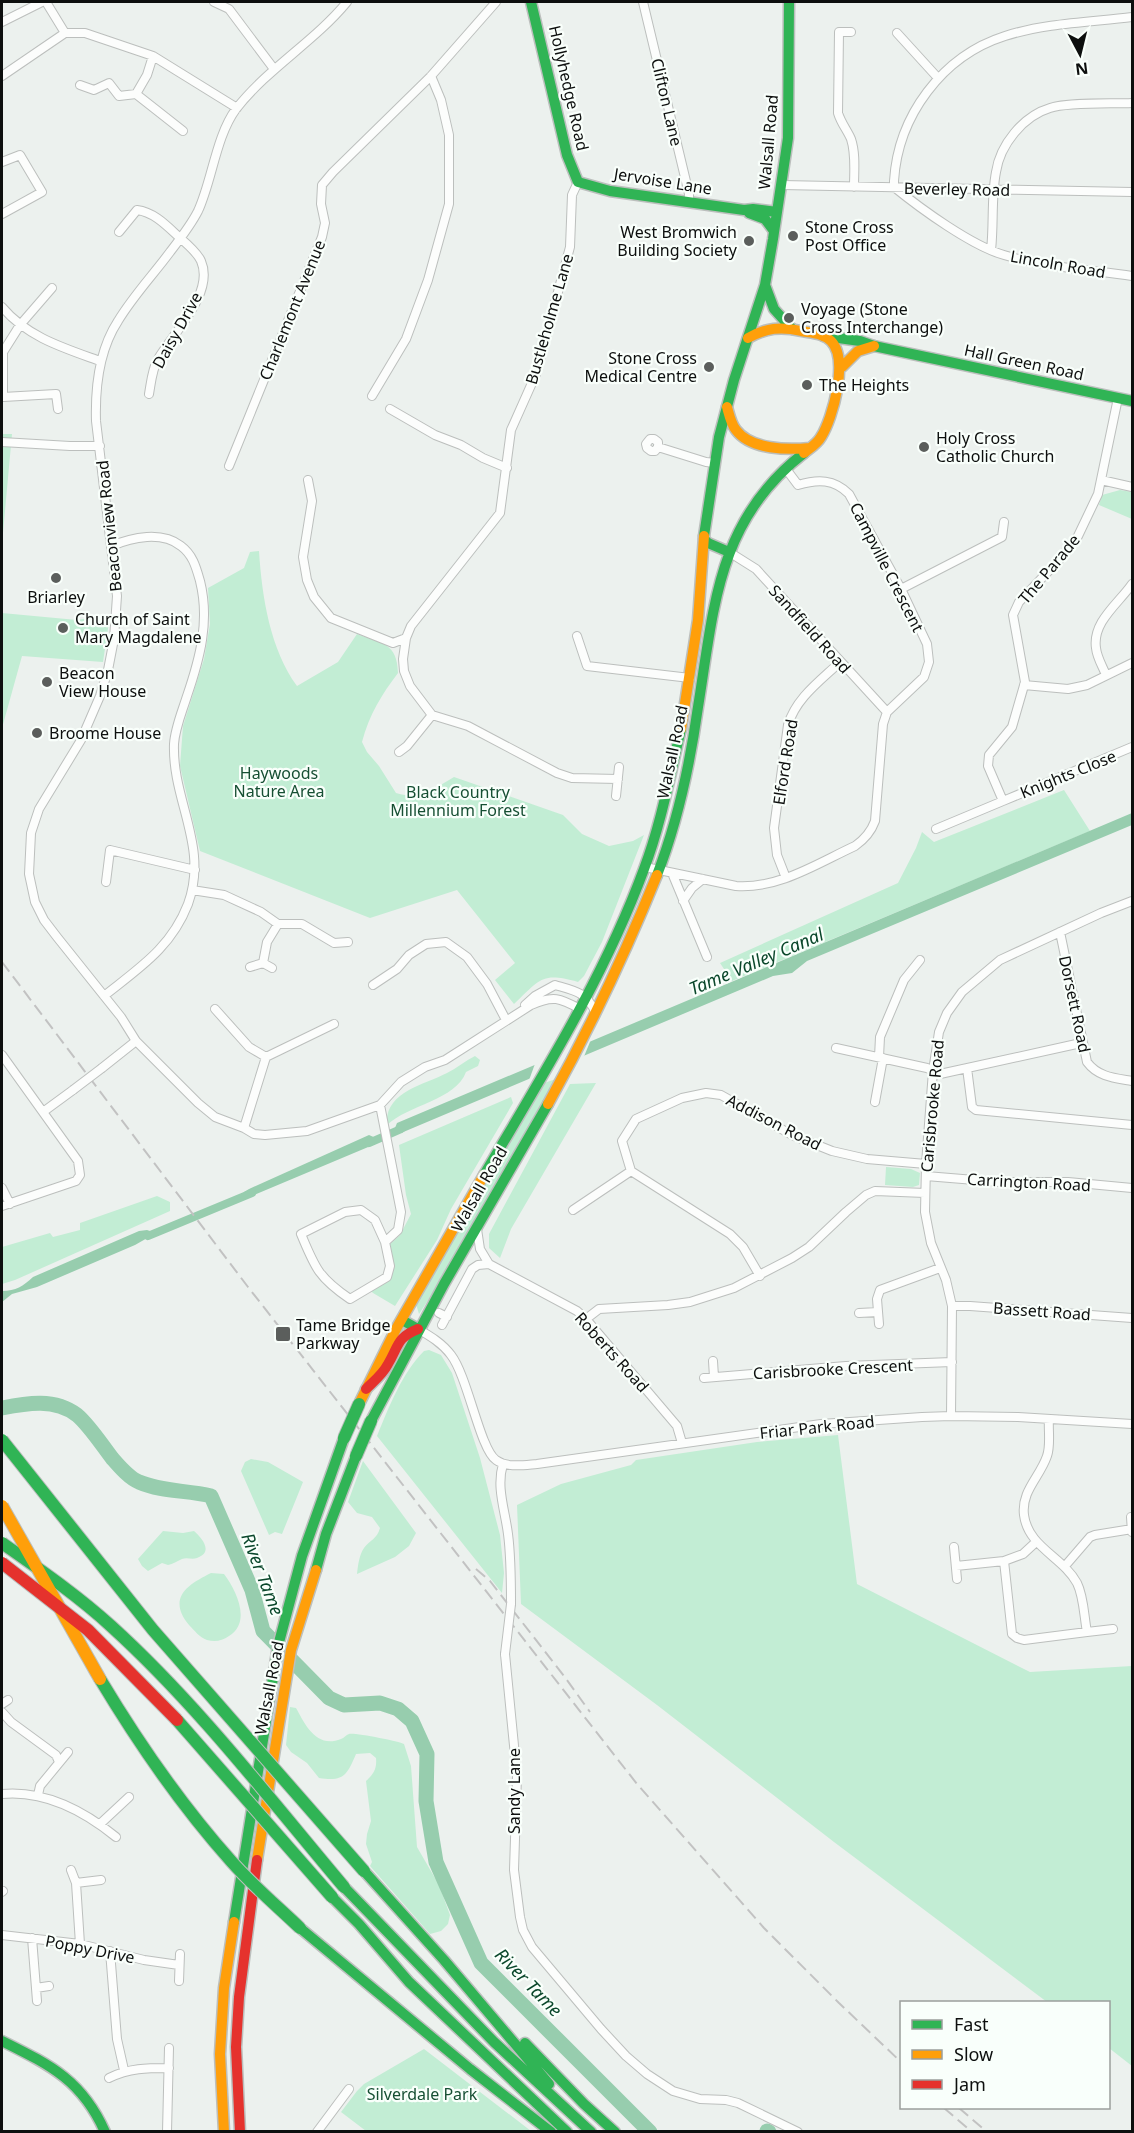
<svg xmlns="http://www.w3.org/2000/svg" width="1134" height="2133" viewBox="0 0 1134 2133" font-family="'Noto Sans',sans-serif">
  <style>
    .green { fill: #c2edd4 }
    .water { fill: #97cdae }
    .pier { fill: #ecf1ee }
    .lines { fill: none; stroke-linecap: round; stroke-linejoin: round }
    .canal { stroke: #97cdae; stroke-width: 8 }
    .river { stroke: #97cdae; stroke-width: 15 }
    .street-casing { stroke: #bcbfbd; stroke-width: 10 }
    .fast-casing { stroke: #bcbfbd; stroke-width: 13 }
    .slow-casing { stroke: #bcbfbd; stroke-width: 13 }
    .jam-casing { stroke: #bcbfbd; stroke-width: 13 }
    .street { stroke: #fcfdfc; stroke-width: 8 }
    .fast { stroke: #30b455; stroke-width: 10 }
    .slow { stroke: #ff9f0a; stroke-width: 10 }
    .jam { stroke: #e5322d; stroke-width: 10 }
    .rail { stroke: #c2c2c2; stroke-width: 2; stroke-dasharray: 12 6; stroke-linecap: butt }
    .street-bridge-casing { stroke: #bcbfbd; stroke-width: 10; stroke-linecap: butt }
    .fast-bridge-casing { stroke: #bcbfbd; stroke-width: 14; stroke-linecap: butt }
    .slow-bridge-casing { stroke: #bcbfbd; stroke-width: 14; stroke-linecap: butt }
    .jam-bridge-casing { stroke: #bcbfbd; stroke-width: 14; stroke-linecap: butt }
    .street-bridge { stroke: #fcfdfc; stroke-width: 8 }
    .fast-bridge { stroke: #30b455; stroke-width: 12 }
    .slow-bridge { stroke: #ff9f0a; stroke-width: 12 }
    .jam-bridge { stroke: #e5322d; stroke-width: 12 }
    .poi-dot { fill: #5b5e5c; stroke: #f9fffb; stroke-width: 2 }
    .labels { text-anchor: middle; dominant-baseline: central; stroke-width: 4.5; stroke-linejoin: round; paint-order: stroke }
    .street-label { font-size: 16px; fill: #0d0f0e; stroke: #f9fffb }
    .poi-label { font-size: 16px; fill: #0d0f0e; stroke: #f9fffb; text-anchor: start }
    .park-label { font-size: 16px; fill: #164f33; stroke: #f9fffb }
    .water-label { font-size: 18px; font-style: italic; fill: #0a472b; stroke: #f9fffb }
  </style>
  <rect width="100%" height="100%" fill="#ecf1ee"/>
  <path class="green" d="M2,434H12L2,544Z
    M1120,490L1132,492V519L1099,505L1102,495Z
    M259,551C262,597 270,649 297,686L338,662L357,634C382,644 397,642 398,673C382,694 369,715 362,742L367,752L379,766L396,793C423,801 431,790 454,777L563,815L582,834L609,846L633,841L644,835L602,942L584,976L578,982C541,972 541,979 514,1004L495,980L515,963L457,890L370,918L200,851L180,766L183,726L204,659L210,624L208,588L244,568L250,552Z
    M2,613L77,620L110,615L103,662L22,656L2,728Z
    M1064,790L1090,831L732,981L720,963L898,883L916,848L922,832L934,842Z
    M475,1056L480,1060L478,1066L466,1072C456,1100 408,1105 387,1125C384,1092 424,1085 447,1073C457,1068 465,1061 475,1056Z
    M556,1079L431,1296L419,1314L416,1304L544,1083Z
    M596,1083L511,1229L500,1258L489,1248V1234L570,1084Z
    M511,1097L513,1103L451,1209L437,1240L395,1306L373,1293L371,1291L388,1280L393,1260L388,1246L400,1235L411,1214L406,1195L399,1145Z
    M886,1167L911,1169L920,1173L919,1185L913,1187L885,1185Z
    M157,1196L170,1202V1211L15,1280L2,1284V1247L50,1233L53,1237L80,1230V1223Z
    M429,1350L441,1355L452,1373L480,1458L500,1535L504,1573L502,1593L377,1436C389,1407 402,1373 424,1351Z
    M838,1435L857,1584L1030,1672L1132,1666V2066L1109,2048L1108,2002H1047L834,1842L657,1705L521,1604L517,1505L561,1484L631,1465L636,1460L757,1442Z
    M251,1459L268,1462L303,1482L282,1534L275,1532L269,1535L241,1471L245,1462Z
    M363,1461L416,1533L409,1546L395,1557L357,1574C358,1566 359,1555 364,1548C370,1540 377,1539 380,1528L372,1517L357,1513L348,1502Z
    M163,1531L183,1533L194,1531C202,1538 214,1552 197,1558C192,1560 187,1557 182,1559C177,1561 173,1564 168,1565L162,1563L148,1571L142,1566L138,1559Z
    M211,1573L224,1574C236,1590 252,1622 229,1636C222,1641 215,1642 207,1640C199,1637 195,1631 189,1625C167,1598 187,1585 211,1573Z
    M290,1707L296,1708C305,1724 316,1749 341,1739C344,1738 346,1735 349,1734C352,1732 399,1741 404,1744L411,1766L417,1847L439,1885L450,1915L448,1924L441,1931L430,1934L370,1866L372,1862L366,1844L367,1834L371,1821L366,1781C374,1774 377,1768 376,1758L370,1753L356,1754C347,1775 344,1782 319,1778L307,1763L291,1752L286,1745Z
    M424,2049L531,2131H366L341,2112L357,2091L364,2084Z"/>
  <path class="water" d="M1132,813V825L807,961L792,973L773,976L401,1133H393L397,1123Z
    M369,1135L378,1139L373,1145L249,1197H242L244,1192L249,1189Z
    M147,1230L156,1233L135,1245L37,1287L12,1294L2,1302V1291C16,1291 23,1286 33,1277L139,1231Z"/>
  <path class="pier" d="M592,1037L583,1059L528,1083L536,1061Z"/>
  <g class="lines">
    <path class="canal" d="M369,1143L401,1129
      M148,1236L252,1193"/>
    <path class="river" d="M2,1408C27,1403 55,1398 77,1415C89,1425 102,1445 112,1458C119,1466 129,1478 139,1482C162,1492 188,1490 211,1496L252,1590L263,1631L329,1698L344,1705L380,1703L398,1709L412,1721L427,1754L426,1801L436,1862L481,1963L650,2132
      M767,2131L769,2132"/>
    <defs>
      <path id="street" d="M46,2L65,33
        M214,2L229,9L274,69
        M347,2C314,42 268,68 236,109C216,136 212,181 198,211C191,225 180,239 170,252C153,275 133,296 118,321C99,350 95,387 96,421L117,596L114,639L108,670L100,696L81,740L39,809L31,833L29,874L35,902L44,920L57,937L121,1017L136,1041L198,1103L215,1117L244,1128L254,1134L265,1135L307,1131L380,1105L401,1082L425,1067L445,1060L531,1005C553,995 560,998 580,1009
        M643,2L689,194V202
        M1132,17C1091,22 1045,23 1005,36C942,56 898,116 894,181V187C921,209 972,246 1004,255C1044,267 1091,270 1132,276
        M2,22L42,2
        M851,32H839L838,113C841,123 847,130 851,139C856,154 854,171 854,187
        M897,33L938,78
        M2,76L65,33H85L153,56L237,108
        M80,85L94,90L109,83L119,96L136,94L183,131
        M136,94L147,75L153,56
        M2,162L20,155L42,192L2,214
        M578,182L572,195L570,247L536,374L511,430L500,513L411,626L406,638L403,659L404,671L410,686L432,715L468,726L557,773L572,778L618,779
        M782,185L1132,192
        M119,232L137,210C154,212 167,226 179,237C186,243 197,252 201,261C215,293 173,333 158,359C152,369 151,383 149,394
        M991,250C994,224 991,198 996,172C1000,145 1023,116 1050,108C1069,102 1111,104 1132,103
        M52,288L20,325L3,352V397L56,394L58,409
        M2,307C27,337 64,348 100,361
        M372,396L406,339L428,280L449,204V135L441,100L431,76
        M390,409L435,435L461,445L483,458L507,468
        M2,442L70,446H100
        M658,447L655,451H651L647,448L646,444L650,439H654L658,442V447L706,462L715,463
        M229,466L322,237L325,223L321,204L322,185L333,172L431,76L496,2
        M308,480L312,501L303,557L307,580L314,597L331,618L393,643L406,638
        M1101,480L1132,487
        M729,552L756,569L887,712
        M901,589L1002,537L1004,522
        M577,636L587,666L690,678
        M1106,675C1103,667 1097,658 1096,648C1092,622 1119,603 1132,584
        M1024,685L1068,689L1087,685L1132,663
        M399,752L407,746L432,715
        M616,796L619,767
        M1003,801L1132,747
        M936,829L1003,801L988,766L989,755L1012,727L1025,682L1013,615L1019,602L1061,558L1078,536L1098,494L1118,398
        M645,867L736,886C779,889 818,863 855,846C865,839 871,832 875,821L883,724L887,712L924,677L929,662L927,644L901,589L849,494C834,479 818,479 798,485L786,469
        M672,873L707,957
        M786,878L777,855L774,828L788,725C796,698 820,681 840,662
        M106,882L110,850L195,870
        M192,890L224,895L261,912L278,924H302L334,943L348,942
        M683,901L692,888L703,879
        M1060,932L1087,1062C1098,1077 1115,1078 1132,1081
        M250,967L263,963
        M272,968L263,963L267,942L278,924
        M373,985L397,969L409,955L426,944L446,942L467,957L487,984L506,1020
        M104,996C139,968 171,948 188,904C209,846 172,801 174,744C175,728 182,712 187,696C200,658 210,621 200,581C196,567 193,555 181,546C162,531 132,537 112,546
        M525,1005L535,996L555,985C576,991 586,992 596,1013
        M215,1009L249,1047L266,1057L334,1024
        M836,1048L927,1068L940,1074L1081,1043
        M2,1055L78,1161L80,1175L76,1181L2,1206
        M879,1057L880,1037L904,980L920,960
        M102,1068L136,1041
        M967,1068L972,1107L976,1110L1132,1125
        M875,1102L883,1058
        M380,1105L401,1212L398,1230L385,1242L390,1266L387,1277L350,1299C319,1278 315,1268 301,1234L345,1212L361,1210L375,1220L385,1242
        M43,1112L73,1090
        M244,1128L266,1057
        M926,1176L999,1182H1068L1132,1188
        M2,1188L10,1204
        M573,1210L631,1171
        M477,1229L480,1249L489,1264L577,1311L586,1319L677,1426L682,1443
        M760,1276L743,1247L730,1234L631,1171L622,1141L636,1119L682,1098L706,1093L721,1095L792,1135L832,1151L867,1159L926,1164
        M952,1306H970L1132,1318
        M439,1313L447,1317
        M859,1313L878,1312
        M586,1319L599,1309L668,1305L690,1302L734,1288L792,1258L809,1247L846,1212L866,1195L875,1191L925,1193
        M879,1324L877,1299L880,1290L940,1268
        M442,1325L472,1269L478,1265L489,1264
        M418,1329C430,1336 442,1343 451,1355C468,1377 480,1449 496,1460C507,1468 524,1465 537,1464L821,1424L922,1417L951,1416L1018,1417L1132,1424
        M713,1361L714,1377
        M704,1378L846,1366L952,1362
        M951,1416L952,1306L946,1280L931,1243L925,1212L926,1164L933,1071L939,1032L947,1013L962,992L1000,960L1101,913L1132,901
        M503,1464C496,1487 505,1510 508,1534C511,1557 511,1581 511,1604
        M1131,1517L1132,1532
        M1036,1542L1023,1554L1004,1561L1012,1634L1017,1638L1024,1640L1087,1632C1084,1617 1084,1597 1077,1583C1063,1557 1028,1547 1024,1515C1021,1491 1040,1477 1047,1456C1051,1445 1048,1430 1049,1419
        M954,1547L957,1579
        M956,1566L1004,1561
        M1065,1566L1090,1537L1095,1535L1132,1529
        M1087,1632L1113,1629
        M505,1654L517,1776L514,1870L520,1917L523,1930L532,1947L601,2029L626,2056L647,2074L673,2091L700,2099L726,2100L738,2103L798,2132
        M2,1704L8,1700
        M2,1712L11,1722L56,1755L59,1762
        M2,1794C45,1790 84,1811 116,1837
        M38,1795L40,1786L68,1752
        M100,1824L129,1797
        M71,1870L76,1883L80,1944
        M76,1883L101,1880
        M2,1892L3,1891
        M2,1935L80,1944L144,1960L179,1965
        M32,1938L37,2001
        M110,1951L117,2039L124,2070
        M179,1981L180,1954
        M36,1988L49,1986
        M109,2078C129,2068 147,2068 169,2068
        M167,2132L169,2048
        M317,2132L349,2089"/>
      <path id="fast" d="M531,2L567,155L578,182L610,191L744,210L753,209L777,212
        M749,213L765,219L774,231
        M765,285L774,309L792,329
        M824,336L860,341L874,346L1132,401
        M704,536L719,437L734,380L765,285L773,239L788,138L789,2
        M704,539L708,543L729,552
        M657,875C678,821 690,764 698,707C714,608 717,520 804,453
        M484,1175C542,1076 604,978 644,869C661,824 670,775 681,729
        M402,1320L418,1329
        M371,1421L444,1284L548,1104
        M316,1570L326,1534L356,1456
        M364,1871L444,1960L549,2084
        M344,1887L494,2042L591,2132
        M332,1897L359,1924L409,1982L567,2132
        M234,1922L278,1646L302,1556L344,1438
        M300,1928L470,2069L551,2132
        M2,2041C50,2065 82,2080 105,2132
        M525,2043L584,2104L615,2132"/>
      <path id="slow" d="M748,338C766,328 781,326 801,331C811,333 823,333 831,341C849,359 833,418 821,437C817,444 810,448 804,453
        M842,367L858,351L874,346
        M727,407C729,414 731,424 736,430C751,450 788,450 810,448
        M681,729L698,620L704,536
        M548,1104C589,1030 625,954 657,875
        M359,1404L396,1329L484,1175
        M257,1860L291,1650L316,1570
        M224,2132L220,2054L224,1988L234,1922"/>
      <path id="jam" d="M366,1389C374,1381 383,1374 388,1364C399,1346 396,1338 418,1329
        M240,2132L236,2047L239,1997L257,1860"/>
    </defs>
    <use href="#street" class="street-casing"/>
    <use href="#fast" class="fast-casing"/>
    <use href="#slow" class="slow-casing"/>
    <use href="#jam" class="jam-casing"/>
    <use href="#street" class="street"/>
    <use href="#fast" class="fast"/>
    <use href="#slow" class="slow"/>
    <use href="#jam" class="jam"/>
    <path class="rail" d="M2,962L248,1287L637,1784L764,1928L839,2003L902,2063
      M476,1569L490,1581L564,1676L590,1712
      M944,2108L972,2132
      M959,2108L987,2132"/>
    <defs>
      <path id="street-bridge" d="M73,1090L102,1068
        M505,1654L511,1604"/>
      <path id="fast-bridge" d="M344,1438L359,1404
        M2,1440L153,1630L364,1871
        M356,1456L371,1421
        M2,1543C39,1569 77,1595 111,1626C197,1704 269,1798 344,1887
        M100,1679C139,1744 181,1805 231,1861C252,1885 277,1906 300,1928
        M177,1720L332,1897"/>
      <path id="slow-bridge" d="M2,1506L100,1679"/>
      <path id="jam-bridge" d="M2,1563L88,1630L177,1720"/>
    </defs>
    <use href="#street-bridge" class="street-bridge-casing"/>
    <use href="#fast-bridge" class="fast-bridge-casing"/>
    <use href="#slow-bridge" class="slow-bridge-casing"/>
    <use href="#jam-bridge" class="jam-bridge-casing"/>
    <use href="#street-bridge" class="street-bridge"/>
    <use href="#fast-bridge" class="fast-bridge"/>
    <use href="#slow-bridge" class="slow-bridge"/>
    <use href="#jam-bridge" class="jam-bridge"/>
  </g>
  <g class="poi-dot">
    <circle cx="793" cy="236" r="6"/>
    <circle cx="749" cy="241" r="6"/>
    <circle cx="789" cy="318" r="6"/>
    <circle cx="709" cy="367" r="6"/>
    <circle cx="807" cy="385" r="6"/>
    <circle cx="924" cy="447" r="6"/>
    <circle cx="56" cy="578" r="6"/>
    <circle cx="63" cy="628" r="6"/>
    <circle cx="47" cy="682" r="6"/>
    <circle cx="37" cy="733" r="6"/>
    <rect x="275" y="1326" width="16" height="16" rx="3"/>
  </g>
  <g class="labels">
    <g class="street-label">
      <text transform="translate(569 88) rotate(77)">Hollyhedge Road</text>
      <text transform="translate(667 102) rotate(77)">Clifton Lane</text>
      <text transform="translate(768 142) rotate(-85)">Walsall Road</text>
      <text transform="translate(663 181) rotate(9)">Jervoise Lane</text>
      <text transform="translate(957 189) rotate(1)">Beverley Road</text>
      <text transform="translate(1058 264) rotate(10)">Lincoln Road</text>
      <text transform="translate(292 310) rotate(-68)">Charlemont Avenue</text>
      <text transform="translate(549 319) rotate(-74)">Bustleholme Lane</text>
      <text transform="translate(177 330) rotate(-61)">Daisy Drive</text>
      <text transform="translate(1024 362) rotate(12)">Hall Green Road</text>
      <text transform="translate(109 526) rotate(-96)">Beaconview Road</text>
      <text transform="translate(887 567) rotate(63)">Campville Crescent</text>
      <text transform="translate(1049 569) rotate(-50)">The Parade</text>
      <text transform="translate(810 629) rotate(48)">Sandfield Road</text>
      <text transform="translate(672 752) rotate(-78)">Walsall Road</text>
      <text transform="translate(785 762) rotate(-81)">Elford Road</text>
      <text transform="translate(1068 774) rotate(-22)">Knights Close</text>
      <text transform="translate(1075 1004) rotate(78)">Dorsett Road</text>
      <text transform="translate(932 1106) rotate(-85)">Carisbrooke Road</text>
      <text transform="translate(774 1122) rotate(27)">Addison Road</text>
      <text transform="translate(1029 1182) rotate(3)">Carrington Road</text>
      <text transform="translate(479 1189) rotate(-60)">Walsall Road</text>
      <text transform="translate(1042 1311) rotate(4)">Bassett Road</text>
      <text transform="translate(612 1352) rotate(48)">Roberts Road</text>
      <text transform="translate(833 1369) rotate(-3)">Carisbrooke Crescent</text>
      <text transform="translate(817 1427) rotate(-6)">Friar Park Road</text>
      <text transform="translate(269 1688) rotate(-79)">Walsall Road</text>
      <text transform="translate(514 1791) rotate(-90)">Sandy Lane</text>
      <text transform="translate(90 1949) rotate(11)">Poppy Drive</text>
    </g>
    <g class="poi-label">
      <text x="805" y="227">Stone Cross<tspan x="805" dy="18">Post Office</tspan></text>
      <text x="737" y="232" text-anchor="end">West Bromwich<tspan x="737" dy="18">Building Society</tspan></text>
      <text x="801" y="309">Voyage (Stone<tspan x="801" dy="18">Cross Interchange)</tspan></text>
      <text x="697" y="358" text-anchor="end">Stone Cross<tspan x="697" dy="18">Medical Centre</tspan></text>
      <text x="819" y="385">The Heights</text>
      <text x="936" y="438">Holy Cross<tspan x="936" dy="18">Catholic Church</tspan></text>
      <text x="56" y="597" text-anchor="middle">Briarley</text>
      <text x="75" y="619">Church of Saint<tspan x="75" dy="18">Mary Magdalene</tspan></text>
      <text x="59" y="673">Beacon<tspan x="59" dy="18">View House</tspan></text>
      <text x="49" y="733">Broome House</text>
      <text x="296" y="1325">Tame Bridge<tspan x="296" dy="18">Parkway</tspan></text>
    </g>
    <g class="park-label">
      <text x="279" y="773">Haywoods<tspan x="279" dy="18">Nature Area</tspan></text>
      <text x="458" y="792">Black Country<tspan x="458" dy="18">Millennium Forest</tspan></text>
      <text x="422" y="2094">Silverdale Park</text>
    </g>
    <g class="water-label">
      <text transform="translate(756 961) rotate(-23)">Tame Valley Canal</text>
      <text transform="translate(263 1574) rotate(69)">River Tame</text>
      <text transform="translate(529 1982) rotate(46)">River Tame</text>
    </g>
  </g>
  <rect width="1134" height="2133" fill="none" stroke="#0d0f0e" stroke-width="6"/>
  <rect x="900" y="2001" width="210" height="108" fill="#f9fffb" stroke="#9b9f9c" stroke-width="1.5"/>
  <rect x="912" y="2020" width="30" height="9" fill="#30b455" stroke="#9b9f9c" stroke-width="1.5"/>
  <text x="954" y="2031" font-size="18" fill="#0d0f0e">Fast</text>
  <rect x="912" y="2050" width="30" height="9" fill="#ff9f0a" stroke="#9b9f9c" stroke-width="1.5"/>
  <text x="954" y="2061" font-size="18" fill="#0d0f0e">Slow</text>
  <rect x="912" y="2080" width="30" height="9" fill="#e5322d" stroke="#9b9f9c" stroke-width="1.5"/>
  <text x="954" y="2091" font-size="18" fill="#0d0f0e">Jam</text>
  <g transform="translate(1080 54) rotate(173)" stroke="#f9fffb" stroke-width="4.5" paint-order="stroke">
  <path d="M0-4.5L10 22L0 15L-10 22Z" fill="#0d0f0e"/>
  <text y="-9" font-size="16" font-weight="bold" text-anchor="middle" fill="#0d0f0e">N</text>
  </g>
</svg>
